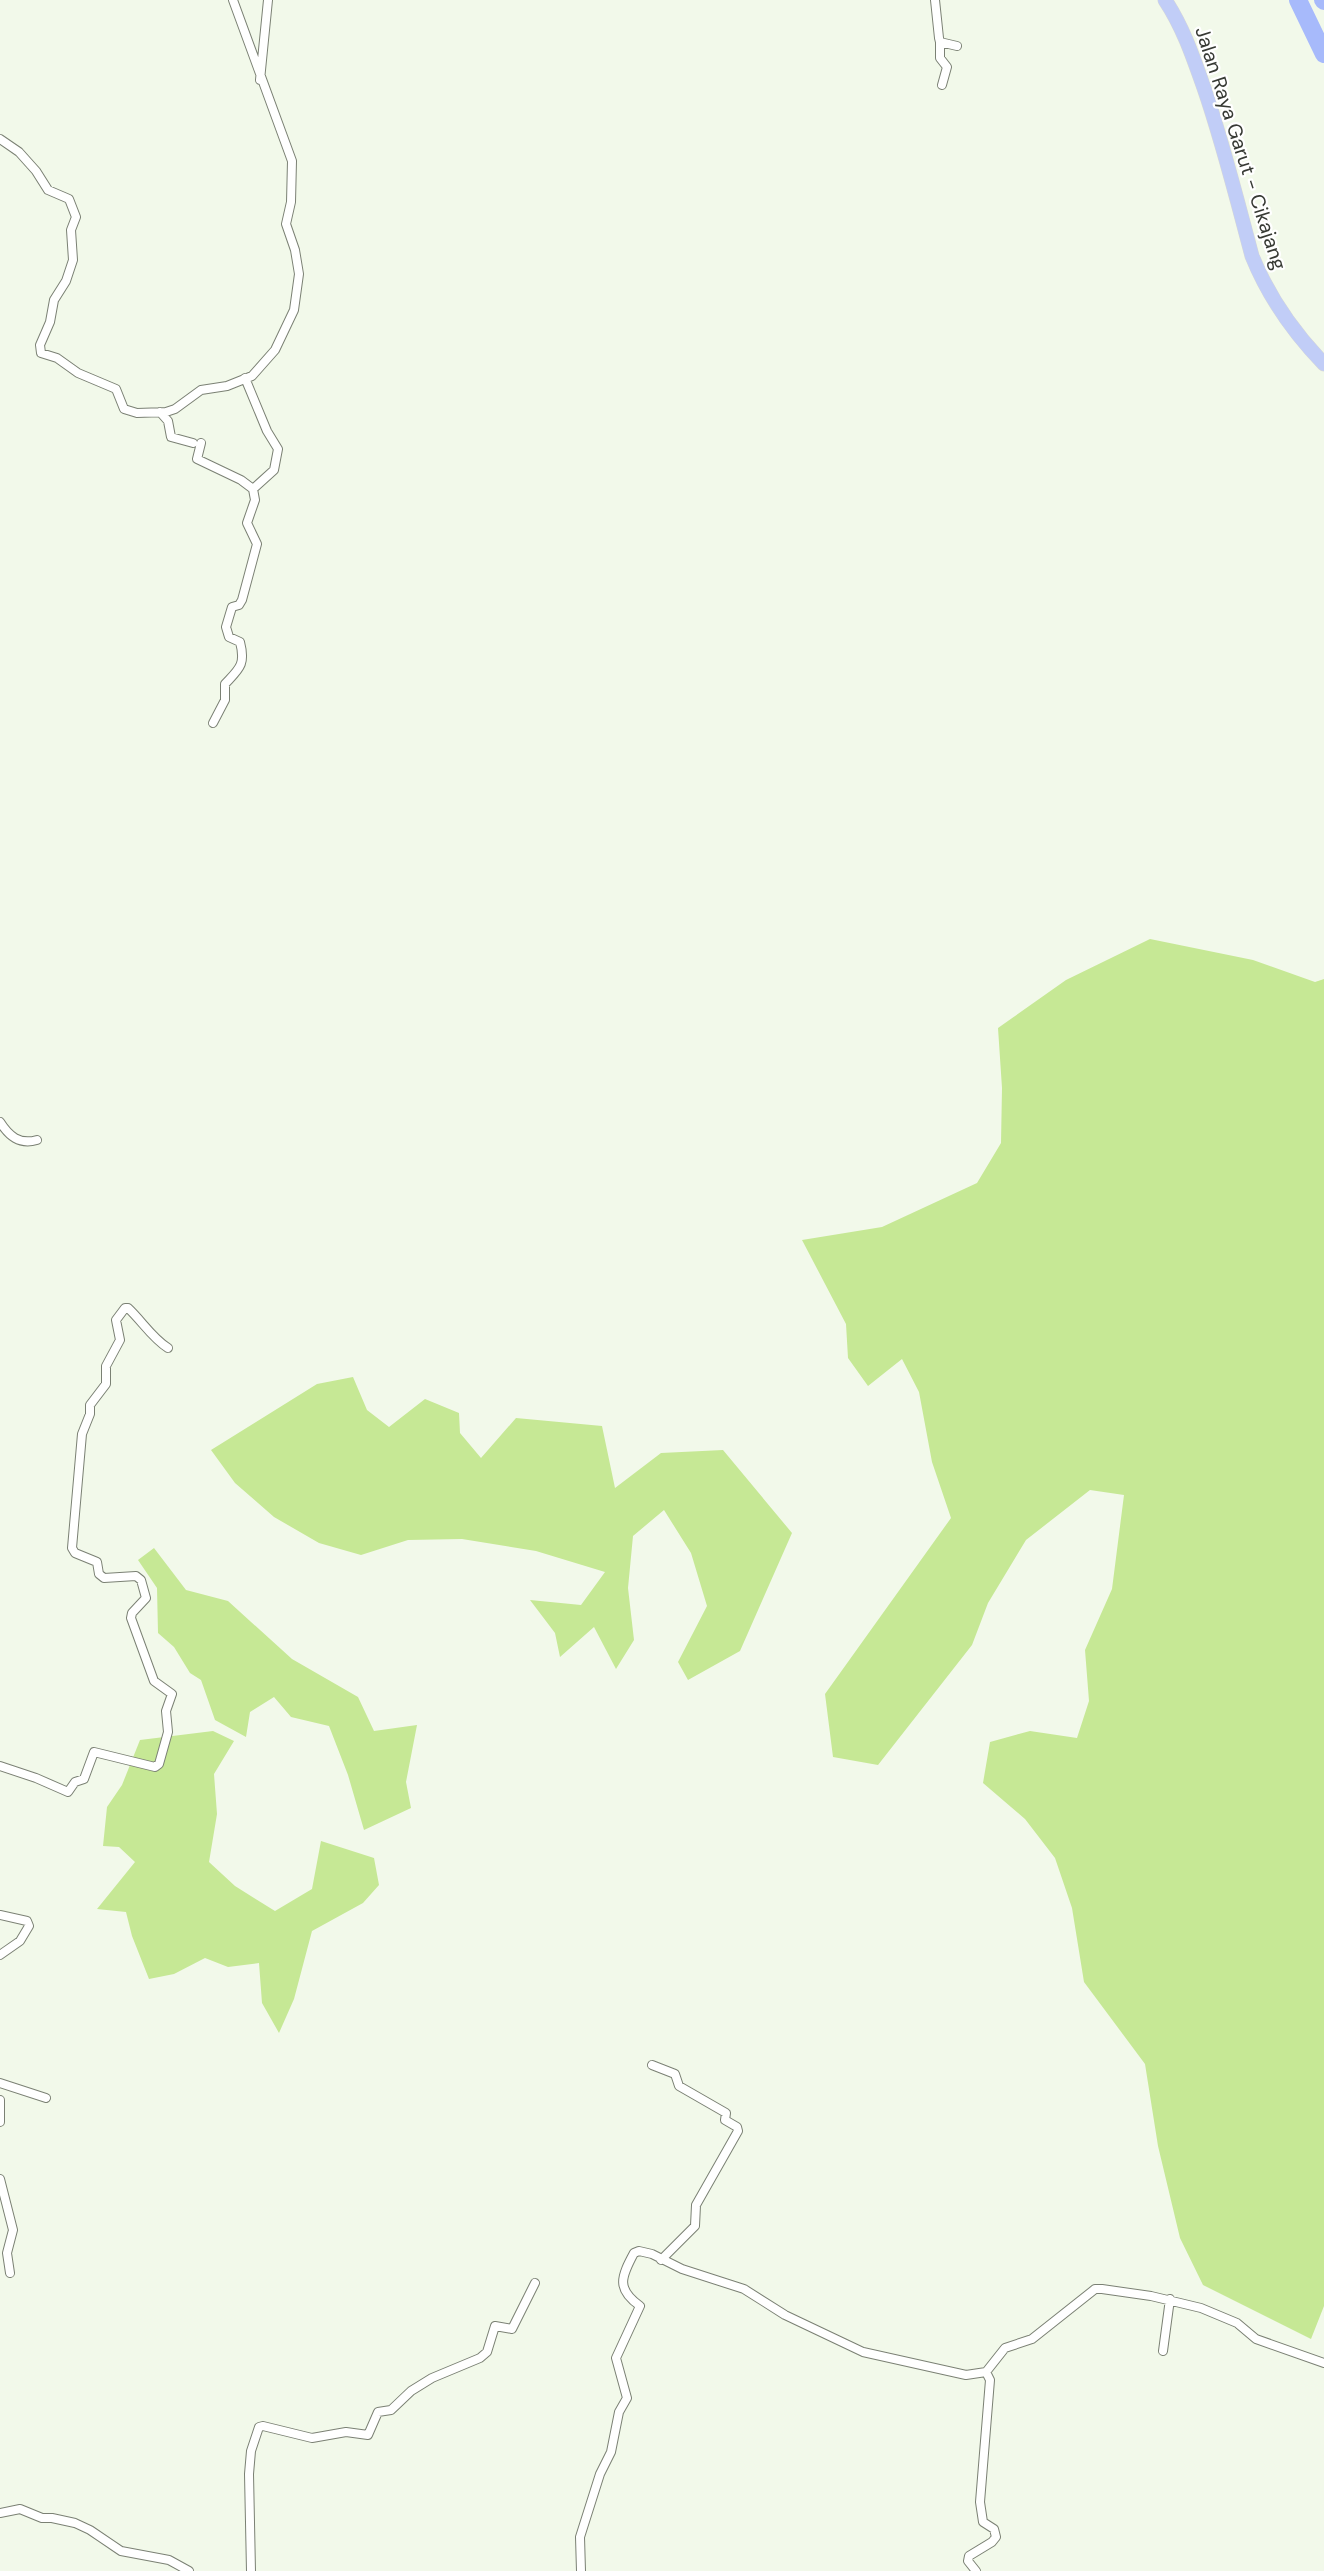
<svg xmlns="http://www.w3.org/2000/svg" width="1324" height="2571" viewBox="0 0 1324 2571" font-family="'DM Sans',sans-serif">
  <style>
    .green { fill: #c6e895 }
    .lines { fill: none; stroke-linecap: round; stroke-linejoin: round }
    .river { stroke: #a7bafb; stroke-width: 18 }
    .minor-casing { stroke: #7b8174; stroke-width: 10 }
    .primary-casing { stroke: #d7d8d6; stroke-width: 15 }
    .minor { stroke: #fff; stroke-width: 8 }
    .primary { stroke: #c1cdf7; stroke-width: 14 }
    .labels { text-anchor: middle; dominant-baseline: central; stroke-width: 4.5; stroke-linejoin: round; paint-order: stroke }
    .street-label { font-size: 20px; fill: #373a34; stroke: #fff }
  </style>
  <rect width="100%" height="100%" fill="#f2f9ea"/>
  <path class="green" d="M1150,939L1253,960L1315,982L1324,979V2306L1311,2339L1203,2285L1180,2238L1158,2146L1145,2064L1084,1982L1072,1908L1055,1858L1025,1819L983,1783L990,1742L1030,1731L1077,1738L1089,1701L1085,1650L1112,1589L1124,1495L1090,1490L1026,1540L988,1603L972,1645L878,1765L833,1757L825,1694L951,1518L932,1462L919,1392L902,1359L868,1386L848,1358L846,1324L802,1240L882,1227L977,1183L1001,1143L1002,1088L998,1028L1066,980Z
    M353,1377L367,1410L389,1427L425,1399L459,1413L460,1433L481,1458L516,1418L602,1426L615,1488L661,1453L723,1450L792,1533L740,1651L688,1680L678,1662L707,1606L691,1553L664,1510L633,1536L628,1588L634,1640L616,1669L594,1627L560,1657L555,1633L530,1600L581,1605L605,1572L536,1551L462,1539L408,1540L361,1555L319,1543L274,1517L235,1483L211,1450L317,1384Z
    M154,1548L186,1590L228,1601L292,1659L358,1697L374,1731L417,1725L406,1782L411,1808L364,1830L348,1775L329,1726L291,1717L274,1697L250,1712L246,1737L215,1720L201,1680L190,1673L174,1647L158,1633L157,1588L138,1560Z
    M213,1731L234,1741L214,1774L217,1814L209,1862L235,1886L275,1911L312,1889L321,1841L374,1858L379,1885L363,1903L312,1931L294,1999L279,2033L262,2003L259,1963L228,1967L205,1958L174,1974L149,1979L132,1936L126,1912L97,1909L135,1862L119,1847L103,1846L107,1807L122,1785L140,1740Z"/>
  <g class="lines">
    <path class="river" d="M1298,0L1324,54
      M1323,0L1324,1"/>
    <defs>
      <path id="minor" d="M935,0L939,38L940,42L957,46
        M940,42V58L947,67L942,85
        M260,80L268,0
        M0,139L19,152L36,171L48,190L69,199L76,217L71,230L73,260L66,281L54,300L50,322L40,345L41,353L57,358L78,373L116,389L124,409L137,413L166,412L175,409L201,390L227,386L252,376L275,350L294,310L299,274L295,250L286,224L291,202L292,161L233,0
        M160,412L168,421L171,437L193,443
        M201,443L197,459L241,480L253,489
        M213,723L225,700V684C239,669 246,665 240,642L229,637L226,627L232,607L239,605L242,600L257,544L247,523L255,500L253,489L274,470L278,449L267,431L245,378
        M0,1122C9,1136 19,1145 37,1140
        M0,1766L36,1778L68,1792L75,1782L84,1779L94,1752L155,1767L159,1764L168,1732L166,1711L172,1694L154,1681L131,1618L132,1613L146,1598L141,1580L136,1576L104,1578L99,1574L97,1562L75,1553L72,1548L82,1434L90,1414V1405L106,1384V1366L120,1340L116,1320L125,1308H128C142,1321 152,1338 168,1348
        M0,1915L27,1921L29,1926L20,1941L0,1955
        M652,2065L675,2074L679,2086L726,2113L725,2120L737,2127L738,2131L696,2205L695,2226L661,2260
        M0,2083L46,2098
        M0,2100V2122
        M0,2179L13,2230L7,2253L10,2273
        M1163,2351L1170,2299
        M0,2513L20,2509L42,2518H52L75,2523L90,2530L121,2551L169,2560L189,2571
        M251,2571L249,2474L251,2451L259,2427L263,2426L312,2438L346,2432L368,2435L378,2412L391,2410L411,2391L432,2378L480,2358L487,2352L495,2326L512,2329L535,2283
        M581,2571L580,2537L600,2474L611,2452L619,2412L627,2398L616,2358L640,2306C616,2289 621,2277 634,2253L639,2251L652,2254L682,2269L744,2289L785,2315L863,2352L966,2375L986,2372L1005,2348L1032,2339L1095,2289H1102L1151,2296L1201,2308L1237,2323L1256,2339L1324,2363
        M976,2571L968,2561L969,2556L992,2542L996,2537L994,2529L983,2522L980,2502L990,2380L986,2372"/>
      <path id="primary" d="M1165,0C1183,27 1193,57 1204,88C1223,143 1237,200 1252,256C1269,298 1293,332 1324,364"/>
    </defs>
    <use href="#minor" class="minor-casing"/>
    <use href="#primary" class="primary-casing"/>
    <use href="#minor" class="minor"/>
    <use href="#primary" class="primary"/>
  </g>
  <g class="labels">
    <g class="street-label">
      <text transform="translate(1241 148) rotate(72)">Jalan Raya Garut - Cikajang</text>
    </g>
  </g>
</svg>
